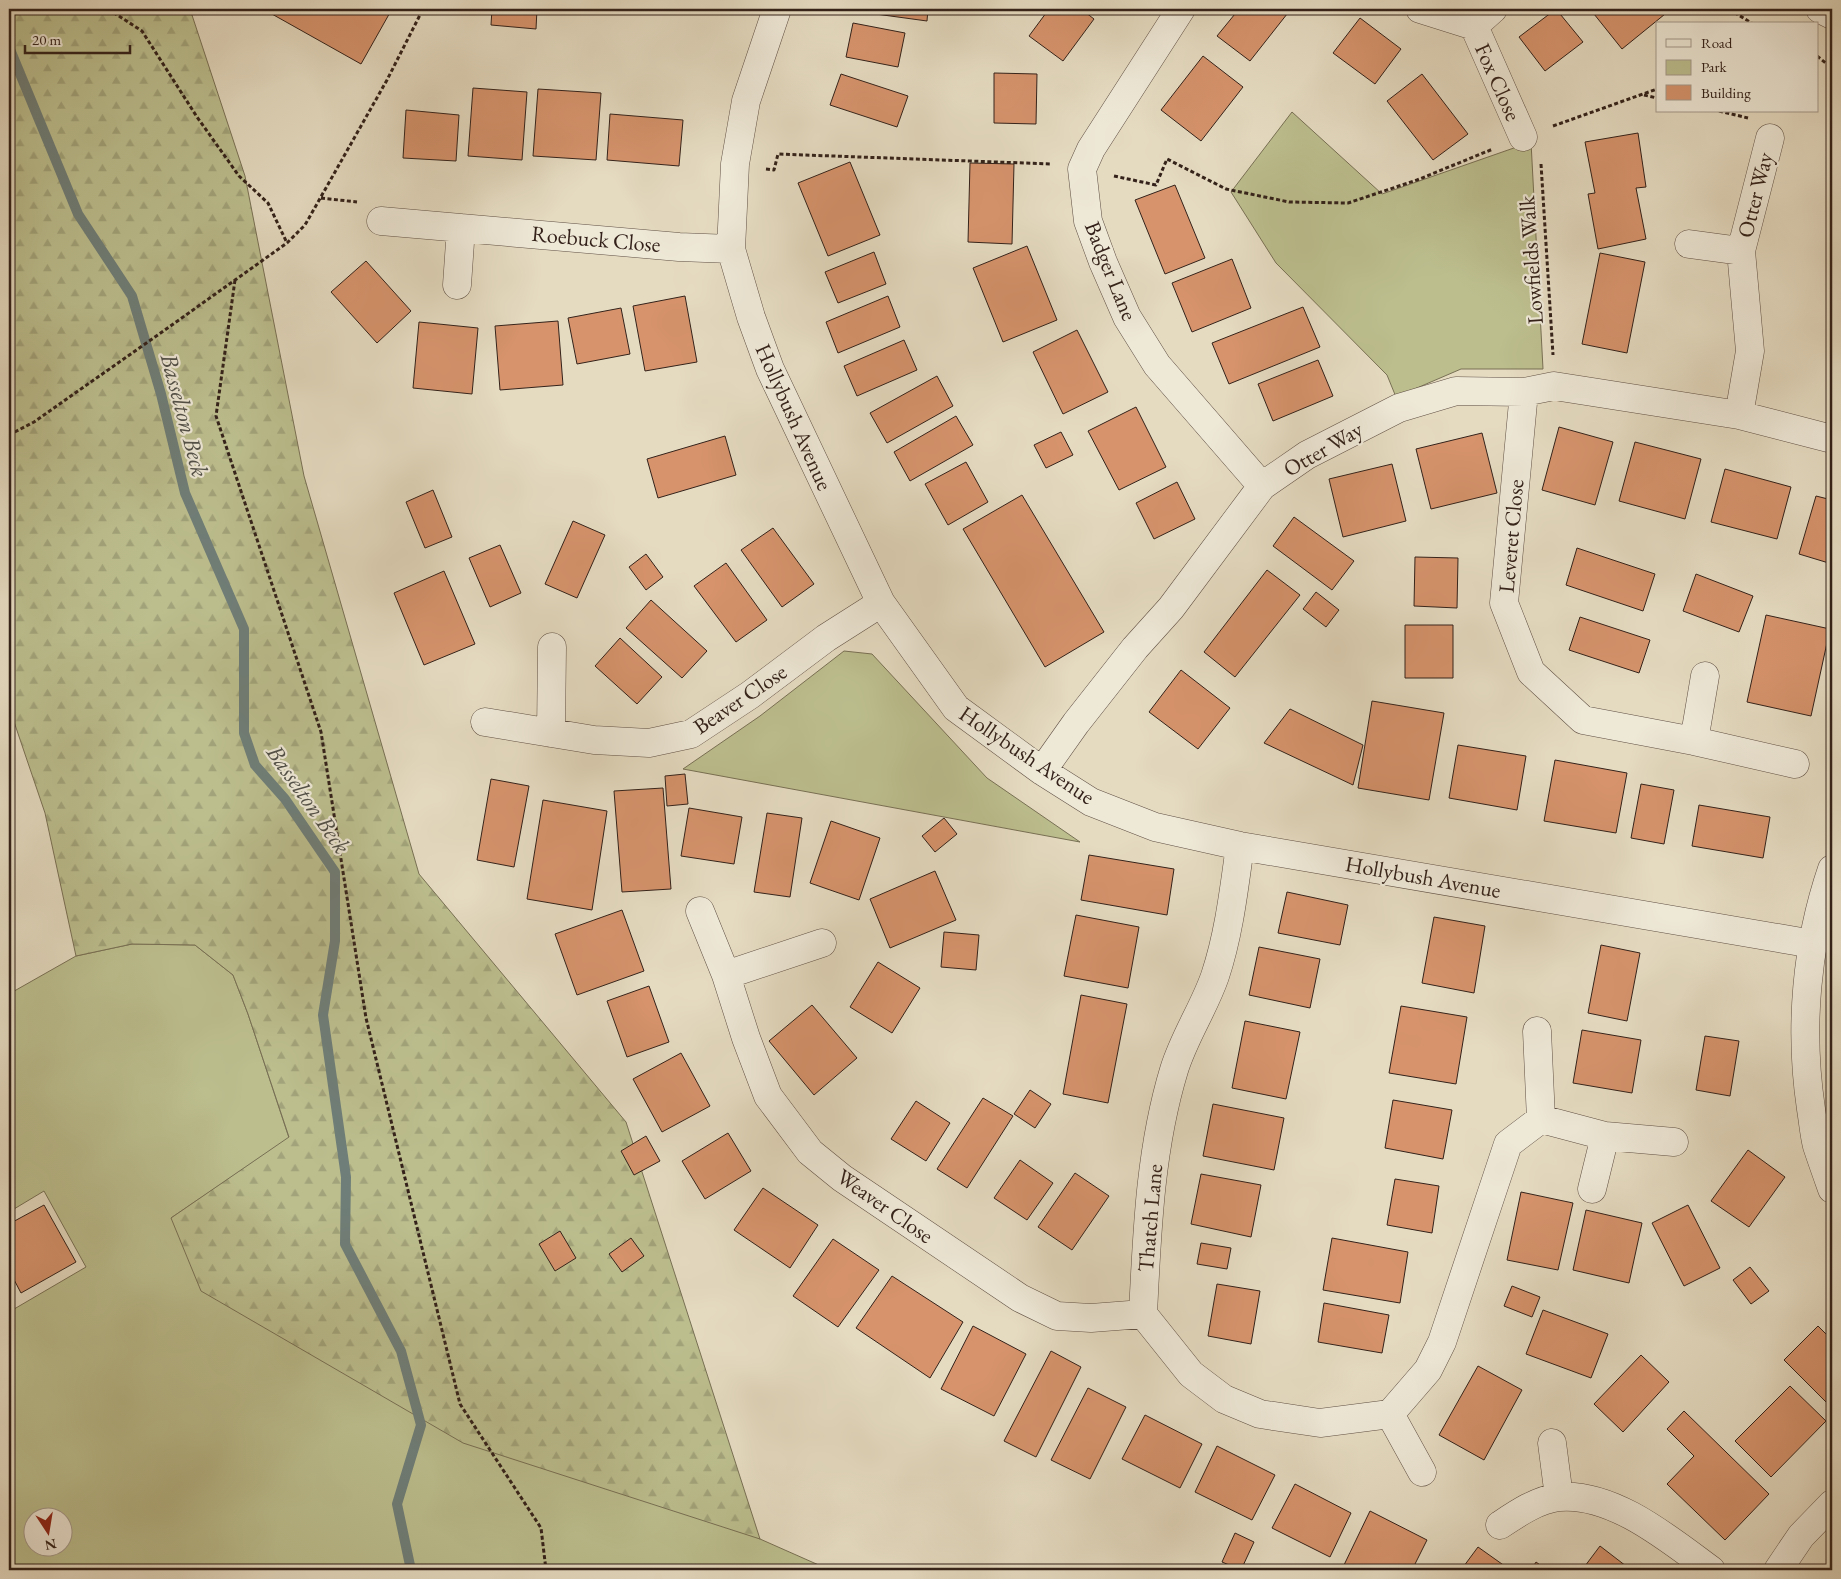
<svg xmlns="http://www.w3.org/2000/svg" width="1841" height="1579" viewBox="0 0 1841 1579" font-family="'EB Garamond',serif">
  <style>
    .green { fill: #bcbe8e; stroke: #787054; fill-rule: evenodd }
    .forest { fill: url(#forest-firs); stroke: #787054 }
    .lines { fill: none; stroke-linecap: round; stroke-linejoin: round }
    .stream { stroke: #6f7e78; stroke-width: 10 }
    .building { fill: #d6936c; stroke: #34221a }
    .minor-casing { stroke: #605044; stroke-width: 29 }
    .path { stroke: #34221a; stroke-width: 3; stroke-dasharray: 4 2.5; stroke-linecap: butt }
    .minor { stroke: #eee8d7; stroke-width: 28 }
    .labels { text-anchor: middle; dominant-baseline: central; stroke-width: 4.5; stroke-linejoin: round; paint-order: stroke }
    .street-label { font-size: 22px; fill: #34221a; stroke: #eee8d7 }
    .water-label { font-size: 24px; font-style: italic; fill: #515049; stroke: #eee8d7 }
  </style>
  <defs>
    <pattern id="forest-firs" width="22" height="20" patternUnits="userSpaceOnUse" patternTransform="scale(1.25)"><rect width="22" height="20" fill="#bcbe8e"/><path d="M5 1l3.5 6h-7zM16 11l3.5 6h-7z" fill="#a2a37a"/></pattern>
  </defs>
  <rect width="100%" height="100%" fill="#e5dbc1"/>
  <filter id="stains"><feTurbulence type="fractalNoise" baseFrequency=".004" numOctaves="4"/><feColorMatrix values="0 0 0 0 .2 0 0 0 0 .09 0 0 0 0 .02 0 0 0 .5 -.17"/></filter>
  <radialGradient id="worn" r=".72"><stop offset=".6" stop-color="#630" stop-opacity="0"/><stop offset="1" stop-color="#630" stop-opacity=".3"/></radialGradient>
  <path class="green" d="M1292,112L1382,194L1531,142L1543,369H1461L1396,397L1387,375L1276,263L1231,192Z
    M844,651L872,654L987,778L1080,842L683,769L760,716Z
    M132,944L195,945L233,975L248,1014L289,1138L171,1218L760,1539L830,1570H9V1312L86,1267L44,1191L9,1212V994L76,956ZM32,1516H62V1546H32Z"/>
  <path class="forest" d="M9,9H190L245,176L304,476L419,874L626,1122L760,1539L463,1443L201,1291L171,1218L289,1137L248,1014L233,975L195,945L132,944L76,956L45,813L9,707Z"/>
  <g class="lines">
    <path class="stream" d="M9,47L78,214L132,296L161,394L185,493L244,629V733L255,765L285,799L335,872V941L323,1015L346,1177L345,1244L401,1351L421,1425L397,1504L411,1570"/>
  </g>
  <path class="building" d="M263,9H392L361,64Z
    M492,9H537L536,29L491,25Z
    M855,9H928L927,21L854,11Z
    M1049,9H1081L1094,19L1063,61L1029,36Z
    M1239,9H1291L1250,61L1217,36Z
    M1556,9L1583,42L1545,71L1519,37Z
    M1590,9H1668L1670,10L1622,49Z
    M1360,18L1401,49L1375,84L1333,53Z
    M853,23L905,33L898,67L846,57Z
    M1203,56L1243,87L1201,141L1161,110Z
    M994,73L1037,74L1036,124L994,123Z
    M841,74L908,96L897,127L830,105Z
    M1422,74L1468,134L1433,160L1387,101Z
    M473,88L527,92L522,160L468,156Z
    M538,89L601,93L596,160L533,156Z
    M406,110L459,115L456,161L403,158Z
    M610,114L683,120L679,166L607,160Z
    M1638,133L1646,187L1636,188L1646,239L1598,249L1588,194L1595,193L1585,142Z
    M850,162L880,235L828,256L798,183Z
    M970,163L1014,164L1012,244L968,242Z
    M1175,185L1205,258L1165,274L1135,200Z
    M1027,246L1057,320L1003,342L973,268Z
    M874,252L886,284L838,303L825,272Z
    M1600,253L1645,262L1627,353L1582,344Z
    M1232,259L1251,308L1192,332L1172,283Z
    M366,261L411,311L377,343L331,292Z
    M685,296L697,362L645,371L633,306Z
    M888,296L900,327L838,353L826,322Z
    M1303,307L1320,347L1229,384L1212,343Z
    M621,308L630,354L577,364L568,318Z
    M558,321L563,385L500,390L495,326Z
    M419,322L478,328L472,394L413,388Z
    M1077,330L1108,392L1063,414L1033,352Z
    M904,340L917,370L857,396L844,366Z
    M1318,360L1333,396L1273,421L1258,384Z
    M937,376L953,406L887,443L870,413Z
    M1136,407L1166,467L1119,490L1088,431Z
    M956,416L973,445L910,481L894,452Z
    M1559,427L1613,442L1595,505L1542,490Z
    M1061,432L1073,455L1046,468L1034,445Z
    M1482,433L1497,493L1431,509L1416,449Z
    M725,436L736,475L658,498L647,459Z
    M1635,442L1701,459L1685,519L1619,501Z
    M966,462L988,502L948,525L925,484Z
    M1392,464L1406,521L1343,537L1329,479Z
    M1725,469L1791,487L1777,539L1711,522Z
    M1177,482L1195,519L1154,539L1136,503Z
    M433,490L452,537L425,548L406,502Z
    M1022,495L1104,632L1045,667L963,529Z
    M1816,496L1832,500V564L1799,554Z
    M1294,517L1354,561L1332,590L1273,546Z
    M573,521L605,535L577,598L545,584Z
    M773,528L814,584L782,607L741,550Z
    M500,545L521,593L490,607L469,558Z
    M1577,548L1655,574L1643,611L1566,585Z
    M646,554L663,577L646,590L629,567Z
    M1415,557L1458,558L1457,608L1414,606Z
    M726,563L767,620L736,642L694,586Z
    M1267,570L1300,595L1235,677L1204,652Z
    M444,571L475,644L424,665L394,593Z
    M1696,574L1753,596L1739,632L1683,611Z
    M1316,592L1339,610L1326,627L1303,609Z
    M651,600L707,651L682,678L626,628Z
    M1766,615L1830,629L1811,716L1747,702Z
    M1580,617L1650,640L1639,673L1569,650Z
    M1405,625H1453V678H1405Z
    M620,638L662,677L637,704L595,666Z
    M1181,670L1230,708L1198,749L1149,712Z
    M1372,701L1444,713L1429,800L1358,788Z
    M1290,709L1363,745L1353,785L1264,743Z
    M1458,745L1526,756L1517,810L1449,798Z
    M1555,760L1627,773L1616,833L1544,821Z
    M685,774L688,804L667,806L665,776Z
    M491,779L529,786L514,867L477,860Z
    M1641,784L1674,790L1664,844L1631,838Z
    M663,788L671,889L622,892L614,791Z
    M543,800L607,811L592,910L527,899Z
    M1699,805L1770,817L1763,858L1692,846Z
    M689,808L742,817L734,864L681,856Z
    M767,813L802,818L790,897L754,892Z
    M944,818L957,834L935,852L922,836Z
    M831,821L880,838L859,900L810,883Z
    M1089,855L1174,869L1167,915L1081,900Z
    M935,871L956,920L890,948L870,899Z
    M1287,892L1348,905L1340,945L1278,933Z
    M622,910L644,971L577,995L555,934Z
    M1076,915L1139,927L1128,988L1064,976Z
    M1434,917L1485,926L1474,993L1422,983Z
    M944,932L979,935L976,970L941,967Z
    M1601,945L1640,953L1627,1021L1588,1013Z
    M1259,947L1320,959L1310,1008L1249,995Z
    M878,962L920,988L892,1033L850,1007Z
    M649,986L669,1042L627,1057L607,1001Z
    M1081,995L1127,1004L1108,1103L1063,1094Z
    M812,1005L857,1058L814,1095L769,1041Z
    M1401,1006L1467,1017L1456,1084L1389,1073Z
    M1245,1021L1300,1032L1286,1099L1232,1088Z
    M1582,1030L1641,1040L1632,1093L1573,1083Z
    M1705,1036L1739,1041L1730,1096L1696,1090Z
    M681,1053L710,1106L662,1132L633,1079Z
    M1030,1090L1051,1104L1035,1128L1014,1114Z
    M983,1098L1013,1116L967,1188L937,1169Z
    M1393,1100L1452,1110L1443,1159L1385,1148Z
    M916,1101L950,1123L926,1161L891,1139Z
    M1213,1104L1284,1118L1274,1170L1203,1156Z
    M728,1133L751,1171L705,1199L682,1161Z
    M646,1136L660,1161L634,1175L621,1151Z
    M1748,1150L1785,1177L1749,1227L1711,1201Z
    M1020,1160L1053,1183L1027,1220L994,1198Z
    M1075,1173L1109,1196L1072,1250L1038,1227Z
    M1201,1174L1261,1185L1251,1237L1191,1224Z
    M1395,1179L1439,1186L1432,1233L1387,1225Z
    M763,1188L818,1225L790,1268L734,1230Z
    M1521,1192L1573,1203L1558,1270L1507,1260Z
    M44,1205L76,1262L21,1293L9,1270V1224Z
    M1688,1205L1720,1268L1684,1286L1652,1223Z
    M1586,1210L1642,1223L1629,1283L1573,1270Z
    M560,1231L576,1258L555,1271L539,1244Z
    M631,1238L644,1256L622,1272L609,1254Z
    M1332,1238L1408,1252L1400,1303L1323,1290Z
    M833,1239L879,1270L838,1327L793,1296Z
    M1201,1243L1231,1248L1227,1269L1197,1264Z
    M1750,1267L1769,1291L1751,1304L1733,1280Z
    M892,1276L963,1322L930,1378L856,1328Z
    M1217,1284L1260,1291L1251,1344L1208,1336Z
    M1512,1286L1540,1297L1532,1317L1504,1306Z
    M1324,1303L1389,1315L1382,1353L1318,1342Z
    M1543,1310L1608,1334L1591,1378L1526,1354Z
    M973,1326L1026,1354L994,1416L941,1389Z
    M1818,1326L1832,1340V1408L1784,1360Z
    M1051,1351L1081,1367L1036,1457L1004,1441Z
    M1641,1355L1669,1382L1623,1432L1594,1404Z
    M1478,1366L1522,1390L1484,1460L1439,1435Z
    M1790,1386L1826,1421L1771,1477L1735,1441Z
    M1088,1388L1126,1407L1090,1479L1051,1460Z
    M1684,1411L1769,1494L1725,1540L1667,1484L1694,1456L1667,1429Z
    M1145,1415L1202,1444L1180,1488L1122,1459Z
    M1217,1446L1275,1475L1252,1520L1195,1492Z
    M1295,1484L1351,1513L1330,1557L1272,1528Z
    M1370,1511L1427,1540L1412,1570H1355L1344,1565Z
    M1235,1533L1254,1542L1241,1570L1222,1562Z
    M1600,1546L1626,1566L1622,1570H1582Z
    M1478,1547L1509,1569V1570H1461Z
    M1536,1562L1547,1570H1531Z"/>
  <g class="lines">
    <defs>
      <path id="minor" d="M777,9L746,101L735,164L731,249L751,317L770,369L881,603L956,708L1042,771L1091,802L1155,827L1240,846L1813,944
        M1181,9L1091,149L1082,169L1088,221L1103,262L1127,317L1157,365L1262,486
        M1420,9L1474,26L1493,9
        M1820,9L1832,15
        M1474,26L1523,137
        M381,221L679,247L731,249
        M1689,244L1741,251
        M457,285L461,228
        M1524,392L1504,603L1531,672L1583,720L1694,741L1795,764
        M1739,415L1750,351L1741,251L1770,138
        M485,722L594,740L649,743L691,734L750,695L826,638L881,603
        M551,733L552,647
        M1694,741L1705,676
        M1042,771L1076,723L1135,648L1171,608L1262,486L1307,455L1399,408L1456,391L1524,392L1554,386L1739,415L1832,439
        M1240,846C1234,889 1229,934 1215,976C1204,1008 1184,1037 1174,1070C1150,1149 1147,1232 1143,1314L1191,1374L1224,1399L1260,1414L1320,1423L1390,1414L1428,1370L1442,1342L1508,1144L1541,1119L1605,1136L1674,1142
        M1832,869C1806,945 1799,1029 1811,1109C1813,1121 1814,1134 1817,1146C1822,1161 1827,1175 1832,1189
        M700,911L726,975L746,1038L768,1096L810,1152L842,1178L1020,1298L1057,1316L1091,1318L1143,1314
        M726,975L822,943
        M1537,1031L1541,1119
        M1592,1189L1605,1136
        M1390,1414L1422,1472
        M1552,1443L1559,1497
        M1500,1525C1518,1513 1537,1500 1559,1497C1613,1492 1670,1540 1711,1570
        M1778,1570L1801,1536L1832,1504"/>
    </defs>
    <use href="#minor" class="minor-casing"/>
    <path class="path" d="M108,9L142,31L197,117L239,176L268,203L287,243
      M1729,9L1753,24
      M1817,56L1832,68
      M1644,95L1657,98
      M1719,111L1748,118
      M1553,126L1657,89
      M1541,164L1553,355
      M766,169L774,170L778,154L1051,164
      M1114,176L1156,185L1167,159L1226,189L1289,202L1348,203L1417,180L1493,149
      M321,198L357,202
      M235,280L216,416L321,732L366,1018L460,1404L541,1528L546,1570
      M9,435L34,422L162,332L287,243L305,225L387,80L423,9"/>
    <use href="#minor" class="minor"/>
  </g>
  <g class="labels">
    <g class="street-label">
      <text transform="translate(1498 82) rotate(66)">Fox Close</text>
      <text transform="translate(1755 195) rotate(-76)">Otter Way</text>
      <text transform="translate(596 239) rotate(5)">Roebuck Close</text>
      <text transform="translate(1531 260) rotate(-94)">Lowfields Walk</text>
      <text transform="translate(1111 271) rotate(68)">Badger Lane</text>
      <text transform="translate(794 417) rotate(66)">Hollybush Avenue</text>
      <text transform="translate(1323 449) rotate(-30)">Otter Way</text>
      <text transform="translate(1511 536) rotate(-85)">Leveret Close</text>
      <text transform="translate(740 699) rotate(-34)">Beaver Close</text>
      <text transform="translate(1027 755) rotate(34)">Hollybush Avenue</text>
      <text transform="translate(1423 877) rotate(10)">Hollybush Avenue</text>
      <text transform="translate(885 1206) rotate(35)">Weaver Close</text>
      <text transform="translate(1150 1218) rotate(-85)">Thatch Lane</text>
    </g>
    <g class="water-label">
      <text transform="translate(185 415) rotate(75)">Basselton Beck</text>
      <text transform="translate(309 799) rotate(55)">Basselton Beck</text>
    </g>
  </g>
  <rect width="1841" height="1579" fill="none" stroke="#e5dbc1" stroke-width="30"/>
  <rect x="10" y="10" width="1821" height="1559" fill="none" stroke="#34221a" stroke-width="2.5"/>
  <rect x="15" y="15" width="1811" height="1549" fill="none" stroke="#34221a"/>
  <rect x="1656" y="22" width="162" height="90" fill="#eee8d7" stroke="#a4998b"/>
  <rect x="1666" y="39" width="25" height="8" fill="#eee8d7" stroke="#a4998b"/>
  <text x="1701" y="48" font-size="15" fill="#34221a">Road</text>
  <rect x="1666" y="60" width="25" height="15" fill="#bcbe8e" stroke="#a4998b"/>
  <text x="1701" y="72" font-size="15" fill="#34221a">Park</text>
  <rect x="1666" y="85" width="25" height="15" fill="#d6936c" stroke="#a4998b"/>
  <text x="1701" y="98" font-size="15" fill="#34221a">Building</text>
  <g transform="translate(48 1532) rotate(168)"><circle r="24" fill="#eee8d7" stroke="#a4998b"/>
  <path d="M0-4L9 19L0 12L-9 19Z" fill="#8f2418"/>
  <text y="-8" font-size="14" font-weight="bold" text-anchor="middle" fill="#34221a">N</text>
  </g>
  <path d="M25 45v8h105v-8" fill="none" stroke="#34221a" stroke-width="2.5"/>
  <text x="32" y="45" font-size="15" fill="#34221a" stroke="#eee8d7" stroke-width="4" paint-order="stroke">20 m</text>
  <rect width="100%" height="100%" filter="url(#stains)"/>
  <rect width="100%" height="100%" fill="url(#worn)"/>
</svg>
